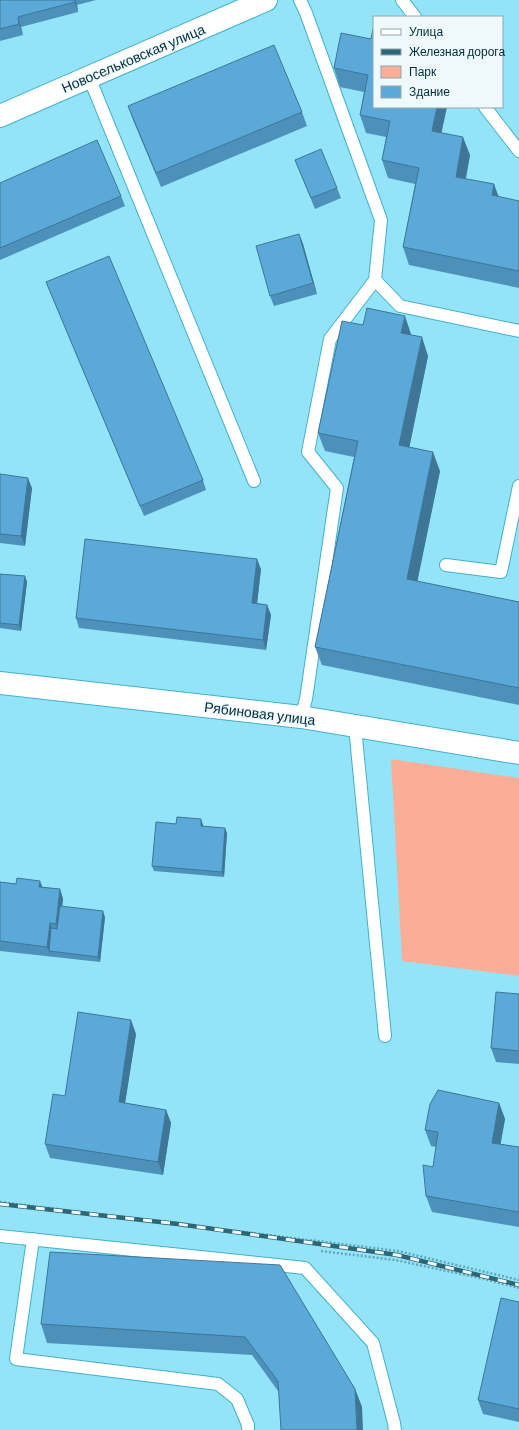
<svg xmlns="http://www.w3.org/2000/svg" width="519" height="1430" viewBox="0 0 519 1430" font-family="Barlow,sans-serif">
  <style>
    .green { fill: #fbae97 }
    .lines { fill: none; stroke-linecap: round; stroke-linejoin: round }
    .lane-casing { stroke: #43b0ca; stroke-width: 14 }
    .street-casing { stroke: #43b0ca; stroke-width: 24 }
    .path { stroke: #62a7b9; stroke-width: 2.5; stroke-dasharray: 2 2; stroke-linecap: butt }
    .lane { stroke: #fff; stroke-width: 12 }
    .street { stroke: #fff; stroke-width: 22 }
    .rail-casing { stroke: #2d6674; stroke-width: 4.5 }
    .rail { stroke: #eff8fb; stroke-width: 3; stroke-dasharray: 9; stroke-linecap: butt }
    .wall { fill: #4d91ba }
    .shaded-wall { fill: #3f7697 }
    .building { fill: #5aa9d8; stroke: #3f7697 }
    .labels { text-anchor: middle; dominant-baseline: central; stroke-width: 3; stroke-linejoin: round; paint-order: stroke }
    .street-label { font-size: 14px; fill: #002f39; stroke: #eff8fb }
  </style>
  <rect width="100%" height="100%" fill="#94e4f9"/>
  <path class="green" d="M391,759L519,778V976L402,961Z"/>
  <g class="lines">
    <defs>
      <path id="lane" d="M300,0L306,13L381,220L375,280L400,306L519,331
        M402,0L415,17
        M89,77L254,481
        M485,107L519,151
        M446,565L501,572L519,486
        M301,717L306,699L337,488L308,452L330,339L375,280
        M355,727L385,1036
        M0,1236L305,1268L373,1343L394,1423L395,1430
        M33,1239L16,1359L218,1384L237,1399L248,1425V1430"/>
      <path id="street" d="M0,116L266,0
        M0,683L301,717L519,753"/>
    </defs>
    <use href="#lane" class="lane-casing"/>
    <use href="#street" class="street-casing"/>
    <path class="path" d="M0,1202L398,1251L519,1280
      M321,1251L395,1260L480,1278L519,1288"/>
    <use href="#lane" class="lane"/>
    <use href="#street" class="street"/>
    <defs>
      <path id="rail" d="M0,1204L178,1224L397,1255L519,1285"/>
    </defs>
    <use href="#rail" class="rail-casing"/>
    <use href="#rail" class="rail"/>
  </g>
  <path class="wall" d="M0,0H96L77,5L78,12L21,27L23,35L0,41Z
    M371,39L442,133L470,155L466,179L499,197L519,201V288L409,265L403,247L415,184L388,178L382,160L386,137L366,133L360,115L364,92L340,87L334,68Z
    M128,106L302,112L307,126L161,187L133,120Z
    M295,160L337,188L341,198L315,209Z
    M0,183L121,196L125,206L0,260Z
    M299,234L303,244L317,294L274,306L270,296Z
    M46,282L203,480L206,490L144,516Z
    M363,325L411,334V335L428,356L409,447L440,471L417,581L519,602V705L322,665L315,647L354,457L325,451L318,433Z
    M0,474L32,488L25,546L0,543Z
    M261,569L257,603L267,605L271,615L266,650L79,628L76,618Z
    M0,574L25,576L27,582L21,631L0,628Z
    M176,824L203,825V826L227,833L224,877L154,871L152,866Z
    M0,882L60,889L63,899L62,907L105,917L100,962L0,951Z
    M519,994V1064L496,1062L491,1048Z
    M136,1034L125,1103L166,1110L171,1123L163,1175L50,1158L45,1144L65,1096Z
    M499,1103L505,1119L500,1144L519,1147V1227L432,1212L426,1196L433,1167L436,1147L431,1146L425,1130Z
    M280,1265L355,1389L362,1407L278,1391L252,1355L47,1343L41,1324Z
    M519,1302V1422L483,1414L478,1400Z"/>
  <path class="shaded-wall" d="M74,0H75L77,5L78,12Z
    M18,17L21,27L23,35L19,24Z
    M437,107H447L438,149L432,131Z
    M463,137L470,155L462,195L456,177Z
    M494,184L501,203L492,195Z
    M299,234L303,244L317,294L313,283Z
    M405,316L411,334L408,352L401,333Z
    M422,337L428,356L406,464L399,445Z
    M433,452L440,471L414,598L407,579Z
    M28,478L32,488L25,546L21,536Z
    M257,559L261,569L256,613L252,603Z
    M25,576L27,582L21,631L19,625Z
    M267,605L271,615L266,650L263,640Z
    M201,819L203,825V832L201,826Z
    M225,828L227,833L224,877L222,872Z
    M40,881L44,891L39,887Z
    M60,889L63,899L59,935L56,924Z
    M103,911L105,917L100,962L98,957Z
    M50,923L53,934L49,951L51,957L47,947Z
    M131,1020L136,1034L123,1116L119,1102Z
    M499,1103L505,1119L498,1159L492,1143Z
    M166,1110L171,1123L163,1175L158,1162Z
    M355,1389L362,1407L363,1430H357Z"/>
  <path class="building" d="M0,0H74L75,2L18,17L19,24L0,29Z
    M373,29H374V107H437L432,131L463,137L456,177L494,184L492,195L519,201V271L403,247L419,168L382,160L390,121L360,115L368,75L334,68L341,33L371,39Z
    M274,45L302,112L156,173L128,106Z
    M97,140L121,196L0,248V183Z
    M321,149L337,188L311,198L295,160Z
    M299,234L313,283L270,296L256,246Z
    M109,256L203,480L140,506L46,282Z
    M367,308L405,316L401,333L422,337L399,445L433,452L407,579L519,602V688L315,647L358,441L318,433L342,321L363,325Z
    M0,474L28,478L21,536L0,534Z
    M85,539L257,559L252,603L267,605L263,640L76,618Z
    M0,574L25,576L19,625L0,623Z
    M177,817L201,819V826L225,828L222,872L152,866L156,822L176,824Z
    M17,878L40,881L39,887L60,889L56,924L50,923L47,947L0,941V882L16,884Z
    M60,906L103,911L98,957L49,951L51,928L57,929Z
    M496,992L519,994V1051L491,1048Z
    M78,1012L131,1020L119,1102L166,1110L158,1162L45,1144L53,1094L65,1096Z
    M438,1090L499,1103L492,1143L519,1147V1212L426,1196L423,1165L433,1167L438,1132L425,1130L430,1104Z
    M50,1252L280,1265L355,1389L357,1430H281L278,1381L245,1337L41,1324Z
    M501,1298L519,1302V1409L478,1400Z"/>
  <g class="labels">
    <g class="street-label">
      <text transform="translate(133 58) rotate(-23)">Новосельковская улица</text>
      <text transform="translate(260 713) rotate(7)">Рябиновая улица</text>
    </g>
  </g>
  <rect x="373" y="16" width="130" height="92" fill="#eff8fb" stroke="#8fa8ad"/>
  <rect x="381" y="29" width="20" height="6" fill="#ffffff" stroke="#8fa8ad"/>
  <text x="409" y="36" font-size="12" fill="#002f39">Улица</text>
  <rect x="381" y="49" width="20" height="6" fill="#2d6674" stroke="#8fa8ad"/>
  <text x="409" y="56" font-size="12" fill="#002f39">Железная дорога</text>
  <rect x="381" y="66" width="20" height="12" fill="#fbae97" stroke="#8fa8ad"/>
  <text x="409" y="76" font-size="12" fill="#002f39">Парк</text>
  <rect x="381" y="86" width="20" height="12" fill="#5aa9d8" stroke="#8fa8ad"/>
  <text x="409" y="96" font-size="12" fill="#002f39">Здание</text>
</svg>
